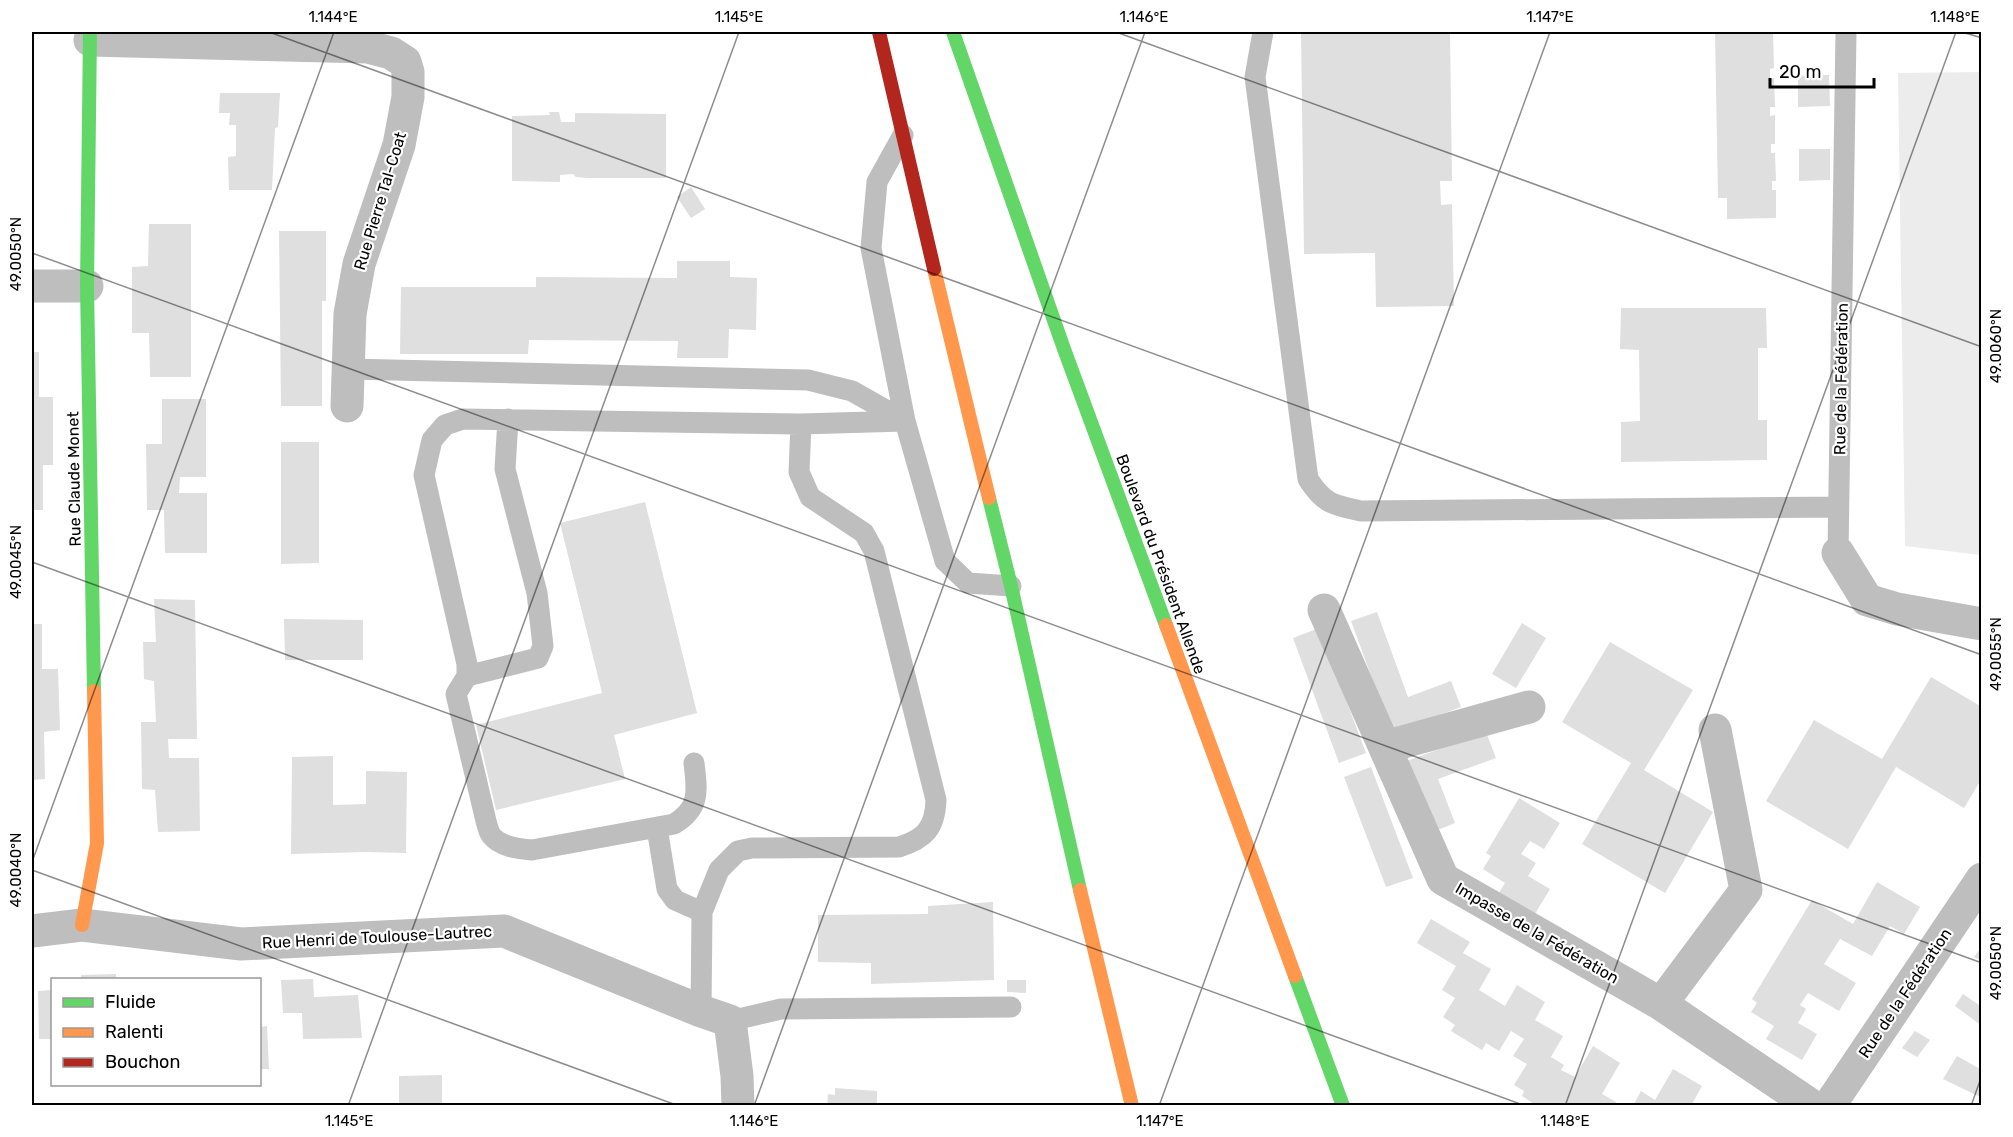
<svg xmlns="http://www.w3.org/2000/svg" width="2013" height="1137" viewBox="0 0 2013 1137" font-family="Rubik,sans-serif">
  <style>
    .green { fill: #ececec }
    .building { fill: #dfdfdf }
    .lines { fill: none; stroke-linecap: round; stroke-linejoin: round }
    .lane { stroke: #bebebe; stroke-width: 21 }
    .street { stroke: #bebebe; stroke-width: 33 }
    .fast { stroke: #63d668; stroke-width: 14 }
    .slow { stroke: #ff974d; stroke-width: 14 }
    .jam { stroke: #b3261e; stroke-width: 14 }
    .ticks { fill: none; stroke: #000; stroke-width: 1.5; stroke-opacity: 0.45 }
    .labels { text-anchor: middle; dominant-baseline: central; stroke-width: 4.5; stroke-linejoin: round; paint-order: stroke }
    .street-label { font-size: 16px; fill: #000; stroke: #fff }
    .neatline { fill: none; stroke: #000; stroke-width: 2 }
    .ticks-label { font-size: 15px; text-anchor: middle; fill: #000 }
  </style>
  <rect width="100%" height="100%" fill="#fff"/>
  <path class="green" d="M1981,72H1982L1981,555L1905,546L1898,73Z"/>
  <path class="building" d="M1301,32H1450L1452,181H1440L1441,205L1452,204L1454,306L1376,307L1375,253L1304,254Z
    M1715,32H1773L1774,68L1770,69V79L1774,78L1775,107H1770V116L1775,115V144H1771V153H1775L1776,181H1772V190H1776V218L1727,219V198H1718Z
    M1829,75L1830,106L1798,107V76Z
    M220,93H280L278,127L275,128L272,190H229L228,157L236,156V125H229L230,113H219Z
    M549,112H559L561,122H575V113L666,114V178H587L576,177L573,174L560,175V182L512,181V116L550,115Z
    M1799,149H1830V180L1799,181Z
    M691,187L705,209L691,218L677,197Z
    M149,224H191V377H150L149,333H132V267L148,266Z
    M279,231H326V301H322V406H281Z
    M677,261H730V277L757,278L756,330L729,329L728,358H677L678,341L529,340L528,354H400L401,287H536V277L677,278Z
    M1621,308H1766L1767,348H1758V420H1767V460L1621,462V422L1640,421L1639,350L1620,349Z
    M32,352H39V397H53V465H43V510H32Z
    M162,399H206V477H180L179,493H207V553H165L164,510H147L146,444H162Z
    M281,442H319V563L281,564Z
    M645,502L697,713L614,735L625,779L496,810L476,725L602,693L560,523Z
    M154,599L195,600L197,739H168L169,758H199L200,831L158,832L155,790L142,789L141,722H156L154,681L144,679L143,642H156Z
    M1377,612L1408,697L1451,681L1461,707L1392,733L1351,621Z
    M284,619L363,620V660H285Z
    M1522,623L1546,638L1516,688L1492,674Z
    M32,624H42V669H58L60,730L44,732L45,779L32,780Z
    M1319,628L1366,753L1339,763L1293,638Z
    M1610,642L1693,690L1644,770L1713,812L1665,893L1582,844L1631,763L1562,722Z
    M1931,677L1982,707V778L1964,808L1896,767L1848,849L1766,801L1814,720L1882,759Z
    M1486,732L1496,758L1438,779L1455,823L1430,833L1404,762Z
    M333,756V805L366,804V771L407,772L406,853L366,852L291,854L292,757Z
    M1371,767L1413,878L1386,887L1344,777Z
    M1519,798L1560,823L1544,849L1530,841L1521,854L1536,863L1528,876L1550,889L1533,917L1497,896L1505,883L1483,869L1491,856L1486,853Z
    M1877,882L1920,907L1904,934L1890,926L1872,956L1840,939L1824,964L1856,983L1839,1011L1808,993L1800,1005L1806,1009L1798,1023L1817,1034L1802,1060L1766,1039L1774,1026L1751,1012L1757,1003L1752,999L1812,900L1853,924Z
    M993,902L994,980L871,984V963L818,962V915L928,914V906Z
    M1431,919L1470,942L1463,953L1491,969L1479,990L1505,1006L1517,985L1545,1002L1535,1020L1563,1036L1551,1057L1564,1065L1561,1070L1575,1077L1593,1046L1620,1063L1602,1094L1616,1102L1614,1106H1537L1522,1096L1524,1091L1514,1085L1527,1064L1513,1056L1524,1039L1511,1031L1499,1051L1486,1043L1482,1050L1451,1031L1455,1025L1443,1017L1455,998L1442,990L1456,966L1417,943Z
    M1982,946V961L1974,957Z
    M116,974V980H81V975Z
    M313,979L314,997L358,995L362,1038L303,1039L302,1013H283L281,980Z
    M1007,980H1026V993L1007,992Z
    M52,990V1039H39L38,991Z
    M1963,994L1982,1007V1026L1955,1006Z
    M267,1026L269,1069H260V1027Z
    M1915,1031L1930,1040L1917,1057L1902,1048Z
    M1957,1056L1982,1070V1098L1943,1079Z
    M1673,1069L1702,1086L1691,1106H1633L1641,1091L1655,1100Z
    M442,1075V1106H399V1076Z
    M835,1088L877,1091V1106H827L828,1094L835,1095Z"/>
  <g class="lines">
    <path class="lane" d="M1263,32L1255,77L1308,479C1324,504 1333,505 1361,511L1838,507
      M903,135L877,182L871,248L905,421L945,561L968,583L1011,586
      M349,369L808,380L852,391L905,421
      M1838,553L1846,32
      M467,676L538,658L543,646L537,593L505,469L508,419
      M694,763C697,790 701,808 674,824L532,850C519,849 500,847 491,835C489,832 487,825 486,821L456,694L467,676V664L424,475L432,440L445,425L463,419L801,424
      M657,828L667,889L675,900L702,912
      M701,1011L702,912L719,870L738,851L752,848L899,847C925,839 935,828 936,800L874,551L864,533L810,497L799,472L801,424L905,421
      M730,1021L781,1009L1011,1007"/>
    <path class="street" d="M90,40L368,47L391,53L405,62L408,72V97L399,145L359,264L350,314L347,406
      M32,286H87
      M1838,553L1867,600L1897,609L1982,624
      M1324,610L1443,879L1661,1004L1812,1106
      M1385,747L1529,707
      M32,931L82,925L241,944L504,931L701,1011L730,1021L737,1076L738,1106
      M1661,1004L1746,890L1715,730
      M1829,1106L1982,879"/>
    <path class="fast" d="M90,32L87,286L94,691
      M953,32L1064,349L1166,625
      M989,498L1011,586L1080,890
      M1295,976L1343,1106"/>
    <path class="slow" d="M934,269L989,498
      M1166,625L1295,976
      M1080,890L1132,1106
      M82,925L97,843L94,691"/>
    <path class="jam" d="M879,32L934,269"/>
  </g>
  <path class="ticks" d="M269,32L1982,655M1116,32L1982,347M1962,32L1982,38M32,253L1982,963M32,562L1526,1106M32,862L334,32M32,870L679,1106M348,1106L739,32M754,1106L1145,32M1159,1106L1550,32M1565,1106L1956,32M1971,1106L1982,1075"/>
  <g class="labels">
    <g class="street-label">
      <text transform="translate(380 201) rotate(-73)">Rue Pierre Tal-Coat</text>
      <text transform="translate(1841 379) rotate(-89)">Rue de la Fédération</text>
      <text transform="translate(74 479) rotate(-91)">Rue Claude Monet</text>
      <text transform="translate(1161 564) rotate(70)">Boulevard du Président Allende</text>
      <text transform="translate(1537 933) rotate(30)">Impasse de la Fédération</text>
      <text transform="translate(377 937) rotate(-3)">Rue Henri de Toulouse-Lautrec</text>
      <text transform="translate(1905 993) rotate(-56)">Rue de la Fédération</text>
    </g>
  </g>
  <rect width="2013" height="1137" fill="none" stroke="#ffffff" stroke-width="66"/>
  <rect x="51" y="978" width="210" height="108" fill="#ffffff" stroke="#999999" stroke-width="1.5"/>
  <rect x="63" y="998" width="30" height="9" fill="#63d668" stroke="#999999" stroke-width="1.5"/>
  <text x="105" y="1008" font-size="18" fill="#000000">Fluide</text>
  <rect x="63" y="1028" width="30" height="9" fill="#ff974d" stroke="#999999" stroke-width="1.5"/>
  <text x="105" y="1038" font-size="18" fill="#000000">Ralenti</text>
  <rect x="63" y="1058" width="30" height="9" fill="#b3261e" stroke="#999999" stroke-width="1.5"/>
  <text x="105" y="1068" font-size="18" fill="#000000">Bouchon</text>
  <path d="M1770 78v9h104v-9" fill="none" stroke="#000000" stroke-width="3"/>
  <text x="1779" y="78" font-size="18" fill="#000000" stroke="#ffffff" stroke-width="4.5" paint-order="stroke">20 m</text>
  <rect x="33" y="33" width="1947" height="1071" class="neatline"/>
  <g class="ticks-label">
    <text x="333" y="22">1.144°E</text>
    <text x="739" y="22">1.145°E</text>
    <text x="1144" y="22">1.146°E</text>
    <text x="1550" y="22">1.147°E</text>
    <text x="1955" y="22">1.148°E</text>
    <text transform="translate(16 254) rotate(-90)" y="5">49.0050°N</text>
    <text transform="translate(1996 346) rotate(-90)" y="5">49.0060°N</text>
    <text transform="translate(16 562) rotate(-90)" y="5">49.0045°N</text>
    <text transform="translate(1996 654) rotate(-90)" y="5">49.0055°N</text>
    <text transform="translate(16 870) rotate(-90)" y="5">49.0040°N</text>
    <text transform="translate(1996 963) rotate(-90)" y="5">49.0050°N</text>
    <text x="349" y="1126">1.145°E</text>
    <text x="754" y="1126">1.146°E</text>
    <text x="1160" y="1126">1.147°E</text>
    <text x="1565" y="1126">1.148°E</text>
  </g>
</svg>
